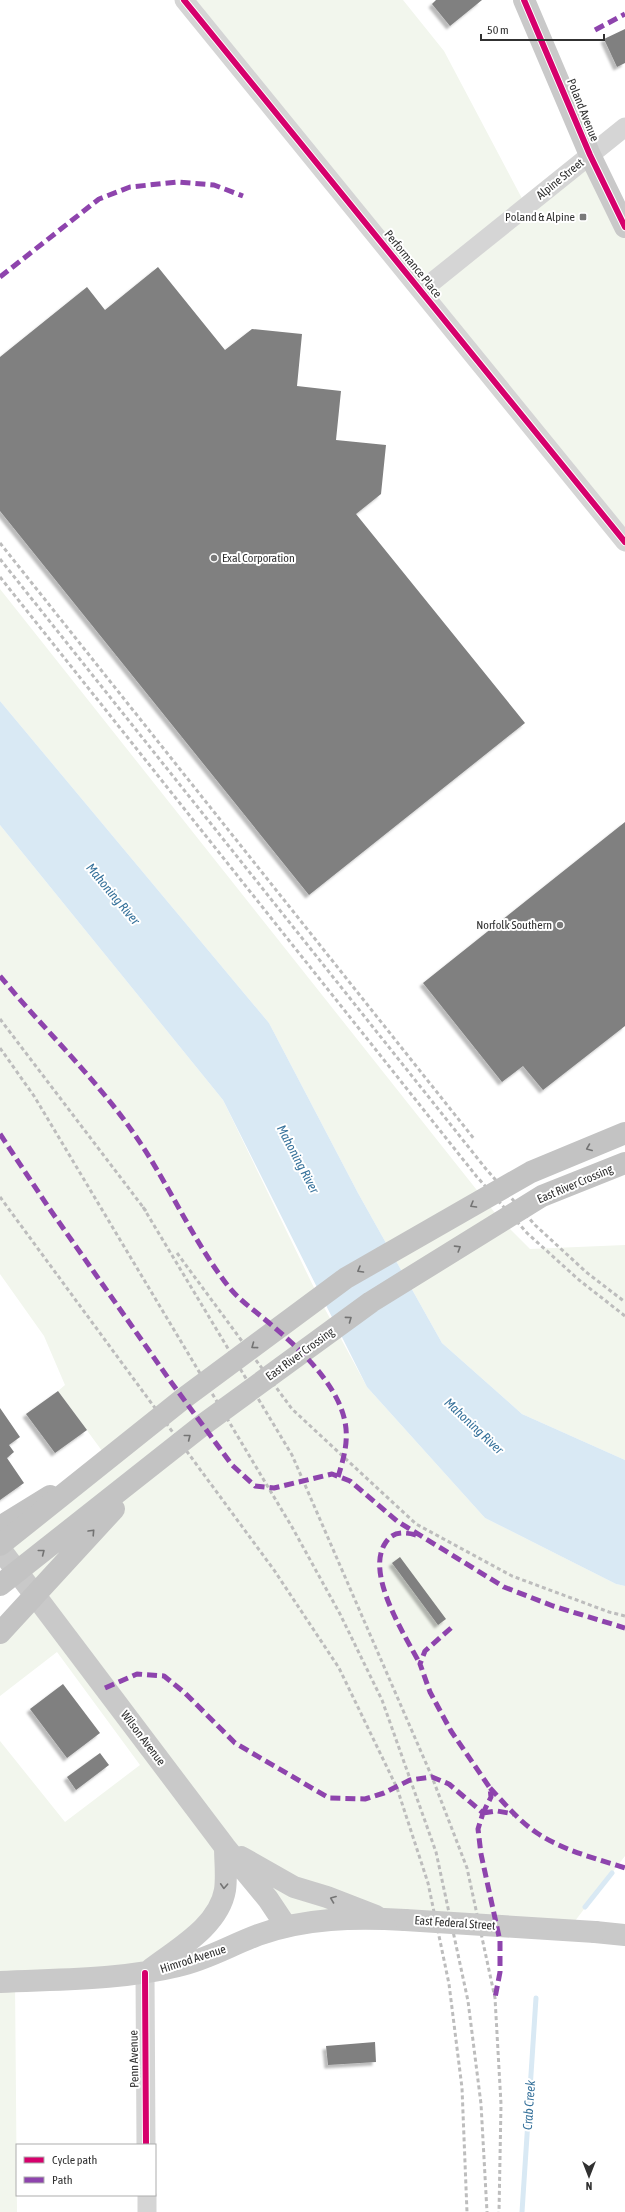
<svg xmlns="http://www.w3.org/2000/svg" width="625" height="2212" viewBox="0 0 625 2212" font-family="'Asap Condensed',sans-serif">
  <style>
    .green { fill: #f2f6ed }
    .water { fill: #d9e9f4 }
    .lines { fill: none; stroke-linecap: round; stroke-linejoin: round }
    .stream { stroke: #d9e9f4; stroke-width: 5 }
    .building { fill: #808080; filter: url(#shadow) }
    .minor { stroke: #d5d5d5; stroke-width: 19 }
    .major { stroke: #c9c9c9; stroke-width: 22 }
    .highway { stroke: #c3c3c3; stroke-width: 22 }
    .rail { stroke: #bdbdbd; stroke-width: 3; stroke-dasharray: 4 3; stroke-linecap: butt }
    .major-bridge { stroke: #c9c9c9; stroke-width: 22 }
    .highway-bridge { stroke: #c3c3c3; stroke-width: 22 }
    .quiet { stroke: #8e44ad; stroke-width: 5; stroke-dasharray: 10 5; stroke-linecap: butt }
    .cycleway-casing { stroke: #fff; stroke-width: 8 }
    .cycleway { stroke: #d6006c; stroke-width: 6 }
    .oneway { stroke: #737373 }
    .oneway2 { stroke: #757575 }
    .poi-dot { fill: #797979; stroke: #fff; stroke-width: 1.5 }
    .labels { text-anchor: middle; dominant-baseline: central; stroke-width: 4; stroke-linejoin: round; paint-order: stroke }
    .street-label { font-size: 12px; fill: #313131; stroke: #fff }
    .poi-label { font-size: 12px; fill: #313131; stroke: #fff; text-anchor: end }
    .water-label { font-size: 13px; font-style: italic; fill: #37729b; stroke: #fff }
  </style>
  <defs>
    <filter id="shadow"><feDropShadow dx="-3.5" dy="3.5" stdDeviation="1" flood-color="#0004"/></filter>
  </defs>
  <rect width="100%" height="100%" fill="#fff"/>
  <path class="green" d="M184,0H403L444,51L526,206L590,155L625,227V542Z
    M0,589L499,1218L530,1249L625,1245V1460L522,1414L442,1343L358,1193L269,1023L0,701Z
    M0,825L223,1100L319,1298L367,1387L485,1518L616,1584L625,1586V1856L568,1930L286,1926L225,1847V1890L145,1973L15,1981L17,2212H0V1741L65,1822L140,1765L57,1652L0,1696V1633L35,1596L0,1527L108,1459L58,1391L65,1385L44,1336L0,1274Z"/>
  <path class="water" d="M0,701L269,1023L358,1193L442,1343L522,1414L625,1460V1586L616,1584L485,1518L367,1387L223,1100L0,825Z"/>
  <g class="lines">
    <path class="stream" d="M585,1907L612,1873
      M522,2212L536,1998"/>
  </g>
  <path class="building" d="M436,0H482L450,26L432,4Z
    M625,29V63L617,67L604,39Z
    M158,267L225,350L252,329L302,334L297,386L341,391L336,440L386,445L381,494L356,514L525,723L309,895L0,511V357L87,287L105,310Z
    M625,822V1026L543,1090L523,1066L502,1082L423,983Z
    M58,1391L87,1430L55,1453L26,1414Z
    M0,1408L20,1437L9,1445L14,1452L7,1458L24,1483L0,1500Z
    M400,1557L446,1619L438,1625L392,1563Z
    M63,1684L100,1733L67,1758L30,1709Z
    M100,1753L109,1765L76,1790L67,1777Z
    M375,2042L376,2062L328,2065L326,2046Z"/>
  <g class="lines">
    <path class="minor" d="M184,0L625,542
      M421,291L625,127
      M145,1973L146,2145
      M147,2195V2212"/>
    <path class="major" d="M524,0L590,155L625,227
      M0,1549L225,1847L268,1899L286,1926
      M241,1857L294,1887L327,1897L376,1916
      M595,1932L625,1935
      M151,1969C177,1949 219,1926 225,1890C227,1876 225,1861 225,1847
      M0,1982C60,1979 120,1980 178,1966C206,1960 231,1945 258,1935C304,1918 356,1917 405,1920"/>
    <path class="highway" d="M0,1527L50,1496"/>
    <path class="rail" d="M0,543L475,1140
      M0,559L486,1169L535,1225L586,1272L625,1302
      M0,577L477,1177L527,1233L579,1280L625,1316
      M0,1019L146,1211
      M0,1048L34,1096L292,1527L340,1614L382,1700L436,1852L468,2001L481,2104L487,2212
      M0,1197L274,1570L339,1668L397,1788L428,1883L449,1984L462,2088L467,2212
      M143,1207L292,1455L432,1777L467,1868L495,1998L501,2104L499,2212
      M177,1253L292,1409L416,1524L512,1576L609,1612L625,1616"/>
    <path class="major-bridge" d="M405,1920L595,1932"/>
    <path class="highway-bridge" d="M0,1545L184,1398L346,1278L531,1172L625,1133
      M0,1585L204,1424L371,1302L542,1196L625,1163
      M0,1633L114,1509"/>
    <path class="quiet" d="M595,30L625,14
      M0,277L99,199L130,187L178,182L214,185L243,196
      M0,976C46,1032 101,1083 141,1144C172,1191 194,1242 228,1286C239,1300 254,1310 268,1322C294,1344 322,1369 338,1401C351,1429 347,1448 338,1477
      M0,1134L49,1208L171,1382L232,1465L255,1486L274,1488L332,1474L350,1481L397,1521L504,1587L553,1606L625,1628
      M416,1535C405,1532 393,1531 386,1542C364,1573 405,1635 420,1664
      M451,1628L425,1651L420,1664L430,1692L451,1731L490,1788L491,1797L483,1813
      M105,1688L137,1674L164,1676L185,1693L235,1743L329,1798L365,1799L384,1793L410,1780L432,1777L449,1784L483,1813L478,1829L481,1854L500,1941V1972L495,1998
      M490,1788C505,1804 519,1821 537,1833C564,1851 595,1858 625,1868
      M483,1813L497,1811L514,1814"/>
    <defs>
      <path id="cycleway" d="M184,0L625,542
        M524,0L590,155L625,227
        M145,1973L146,2145"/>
    </defs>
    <use href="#cycleway" class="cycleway-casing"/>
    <use href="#cycleway" class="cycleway"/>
  </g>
  <defs><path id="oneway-chevron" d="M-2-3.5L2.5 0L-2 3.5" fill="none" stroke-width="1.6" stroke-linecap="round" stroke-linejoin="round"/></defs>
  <g class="oneway">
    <use href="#oneway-chevron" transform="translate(589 1148) rotate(158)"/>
    <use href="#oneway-chevron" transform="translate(473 1205) rotate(150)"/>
    <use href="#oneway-chevron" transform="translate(458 1248) rotate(-32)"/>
    <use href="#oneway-chevron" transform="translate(360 1270) rotate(150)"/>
    <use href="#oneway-chevron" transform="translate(349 1319) rotate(-36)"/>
    <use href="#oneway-chevron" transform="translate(254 1346) rotate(144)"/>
    <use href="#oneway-chevron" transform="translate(188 1437) rotate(-38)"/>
    <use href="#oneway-chevron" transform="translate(92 1532) rotate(-47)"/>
    <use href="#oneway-chevron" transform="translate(42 1552) rotate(-38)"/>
  </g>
  <g class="oneway2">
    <use href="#oneway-chevron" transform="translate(224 1886) rotate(93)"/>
    <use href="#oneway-chevron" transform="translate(333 1899) rotate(-159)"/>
  </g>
  <g class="poi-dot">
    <rect x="579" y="213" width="8" height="8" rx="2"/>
    <circle cx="214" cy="558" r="4"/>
    <circle cx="560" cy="925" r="4"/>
  </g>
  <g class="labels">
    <g class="street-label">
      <text transform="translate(583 110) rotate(68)">Poland Avenue</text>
      <text transform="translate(560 179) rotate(-39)">Alpine Street</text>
      <text transform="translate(413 264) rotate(51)">Performance Place</text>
      <text transform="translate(575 1184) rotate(-23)">East River Crossing</text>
      <text transform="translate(300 1354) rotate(-36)">East River Crossing</text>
      <text transform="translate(143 1738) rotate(53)">Wilson Avenue</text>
      <text transform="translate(455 1923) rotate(4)">East Federal Street</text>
      <text transform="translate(193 1959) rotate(-18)">Himrod Avenue</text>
      <text transform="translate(134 2059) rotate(-91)">Penn Avenue</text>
    </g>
    <g class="poi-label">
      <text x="575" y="217">Poland &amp; Alpine</text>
      <text x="222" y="558" text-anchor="start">Exal Corporation</text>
      <text x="552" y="925">Norfolk Southern</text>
    </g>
    <g class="water-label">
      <text transform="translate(113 894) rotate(50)">Mahoning River</text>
      <text transform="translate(298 1159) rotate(62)">Mahoning River</text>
      <text transform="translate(474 1426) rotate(43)">Mahoning River</text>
      <text transform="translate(529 2105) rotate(-86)">Crab Creek</text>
    </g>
  </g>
  <rect x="16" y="2144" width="140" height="52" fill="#ffffff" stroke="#adadad"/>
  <rect x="24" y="2157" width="20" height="6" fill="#d6006c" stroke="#adadad"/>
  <text x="52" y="2164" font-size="12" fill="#313131">Cycle path</text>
  <rect x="24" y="2177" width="20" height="6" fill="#8e44ad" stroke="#adadad"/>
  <text x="52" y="2184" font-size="12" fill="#313131">Path</text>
  <g transform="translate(589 2176) rotate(180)" stroke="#ffffff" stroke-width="3" paint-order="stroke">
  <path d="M0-3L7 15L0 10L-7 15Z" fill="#313131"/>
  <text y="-6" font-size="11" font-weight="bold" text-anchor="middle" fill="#313131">N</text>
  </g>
  <path d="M481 34v6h123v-6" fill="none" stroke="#313131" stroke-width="2"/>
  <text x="487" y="34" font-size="12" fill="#313131" stroke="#ffffff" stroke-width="3" paint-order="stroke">50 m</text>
</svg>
